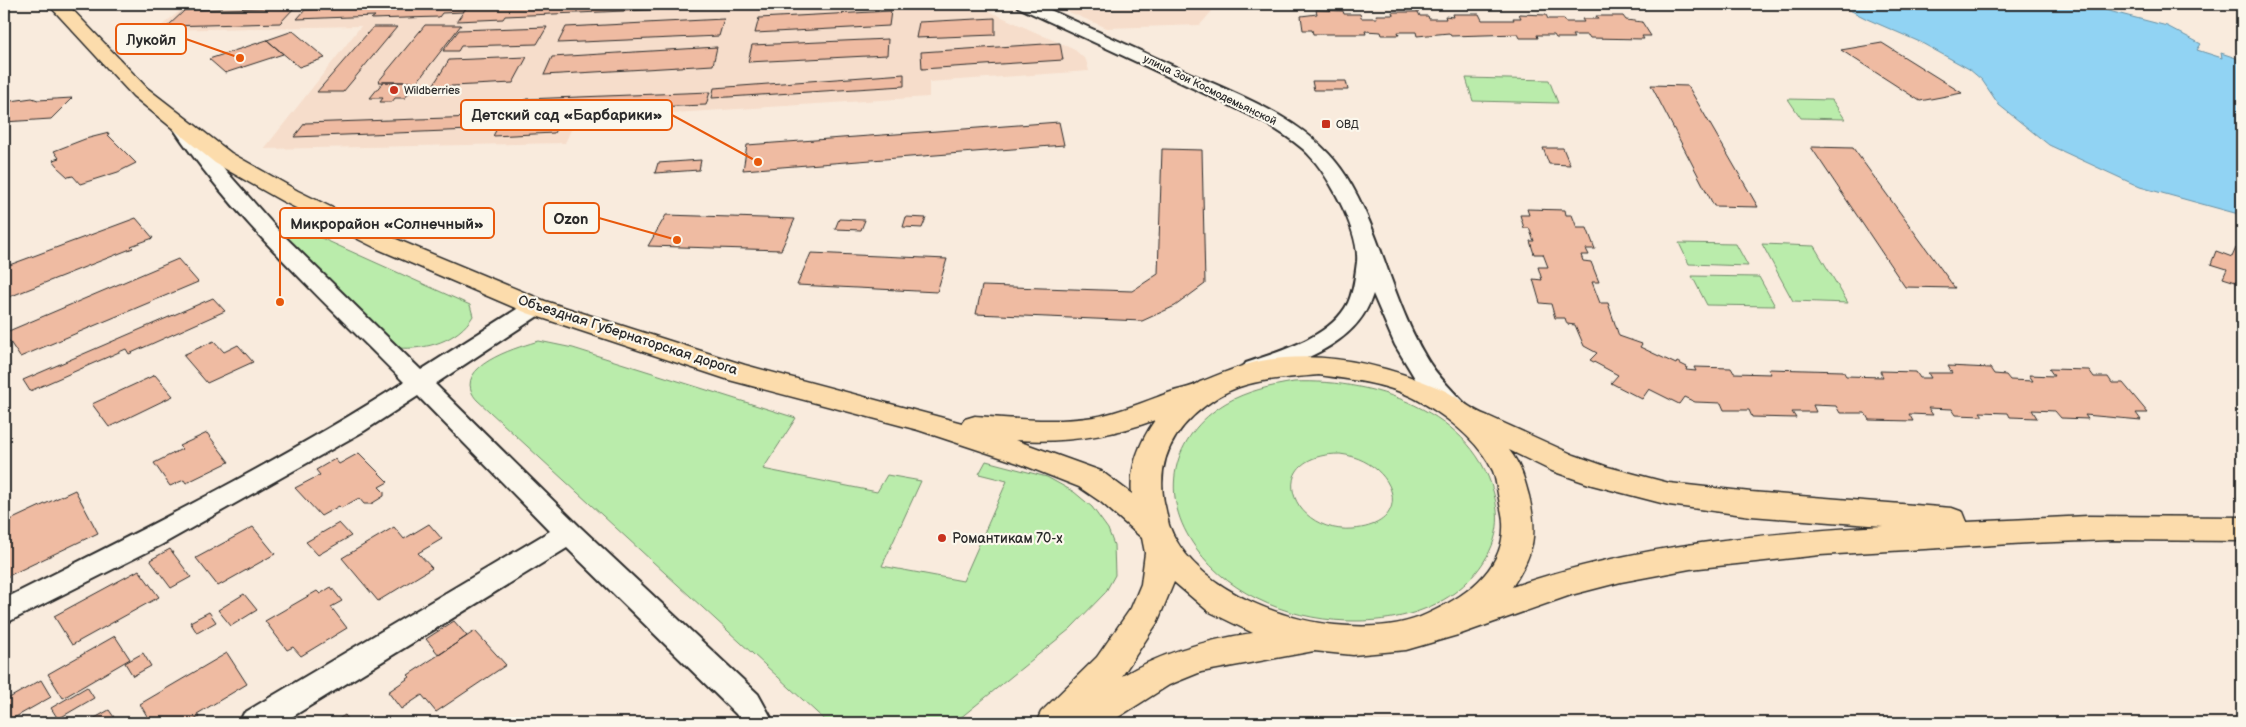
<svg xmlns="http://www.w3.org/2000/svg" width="2246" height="727" viewBox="0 0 2246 727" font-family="'Balsamiq Sans',sans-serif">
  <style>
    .built { fill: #f6ddcb }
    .green { fill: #baecab; stroke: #728c6b; fill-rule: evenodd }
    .water { fill: #91d3f3; stroke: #6890a3 }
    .building { fill: #efbba2; stroke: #2b2b2b }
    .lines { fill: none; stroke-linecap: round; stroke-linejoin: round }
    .minor-casing { stroke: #2b2b2b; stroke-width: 4 }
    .major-casing { stroke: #2b2b2b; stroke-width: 3 }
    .minor { fill: #fbf7ec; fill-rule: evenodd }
    .major { fill: #fcdcac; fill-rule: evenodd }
    .poi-dot { fill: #c8321e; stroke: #fbf7ec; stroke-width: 2 }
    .labels { text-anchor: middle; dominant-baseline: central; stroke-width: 4.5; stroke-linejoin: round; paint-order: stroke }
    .far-poi-label { font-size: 11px; fill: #2b2b2b; stroke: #fbf7ec; text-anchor: start }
    .far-street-label { font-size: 11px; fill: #2b2b2b; stroke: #fbf7ec }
    .street-label { font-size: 14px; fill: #2b2b2b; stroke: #fbf7ec }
    .poi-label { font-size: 14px; fill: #2b2b2b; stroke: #fbf7ec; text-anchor: start }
    .leader { fill: none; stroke: #e8590c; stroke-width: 2 }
    .callout-dot { fill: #e8590c; stroke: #fbf7ec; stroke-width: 2 }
    .callout { fill: #fbf7ec; stroke: #e8590c; stroke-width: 2 }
    .callout-label { font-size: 15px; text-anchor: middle; font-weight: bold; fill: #2b2b2b }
  </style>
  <rect width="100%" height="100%" fill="#f9ebdd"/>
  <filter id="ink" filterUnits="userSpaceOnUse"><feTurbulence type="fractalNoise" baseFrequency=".02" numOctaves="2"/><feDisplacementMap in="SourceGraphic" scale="10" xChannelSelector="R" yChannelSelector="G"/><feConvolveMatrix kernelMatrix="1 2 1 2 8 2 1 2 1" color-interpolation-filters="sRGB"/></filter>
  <g filter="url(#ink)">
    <path class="built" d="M205,4H973L1075,50L1086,60L1089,71L929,82V97L576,119L565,143L264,149L361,26L156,30L185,7Z
      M1050,4H1218L1200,25L1107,28Z"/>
    <path class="green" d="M1466,78L1549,80L1558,103L1473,101Z
      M1788,99L1832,100L1845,119L1801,118Z
      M290,224L470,305L473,316C458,341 426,350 398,348L279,229L282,225Z
      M1679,243L1736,244L1748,266L1689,264Z
      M1762,244L1814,246L1848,303L1793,301Z
      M1692,276L1759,277L1775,306L1707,305Z
      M539,341L573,348L796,418L763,469L877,492L887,475L921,481L882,566L963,581L1007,481L979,474L986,461L1047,477L1074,492L1092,507L1108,529L1114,545L1115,575L1105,593L1070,629L954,723H828L477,400C475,398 472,394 471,390C462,363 521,346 539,341Z
      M1294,382C1377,378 1485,415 1497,510C1501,543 1480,574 1454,593C1426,613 1391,621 1357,621C1298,622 1231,598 1196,548C1158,496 1171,436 1226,403C1247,391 1270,386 1294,382ZM1340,454C1396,461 1417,524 1353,529C1289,534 1263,454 1340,454Z"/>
    <path class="water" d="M1838,4H2096L2105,10L2167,26L2201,44L2197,50L2222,58L2221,53L2242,60V215L2140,187L2049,145L1999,105L1982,80L1969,69L1920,42L1867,19Z"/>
    <path class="building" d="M440,4H469L463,12L442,13L439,17L371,19L375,16L297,19L305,10Z
      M469,4H792L505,16L503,19L457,21Z
      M295,7L280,23L168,26L185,10Z
      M1316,10L1343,11L1344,14H1360L1361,18H1377L1376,15H1393L1392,12H1418L1420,16H1428L1429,19H1446L1445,16L1453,17L1452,14H1479L1482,20H1514L1513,18H1521L1519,14L1546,15L1548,19H1564L1565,22H1584L1582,19H1598L1596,16H1623L1626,20L1642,22L1651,36H1642L1644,39L1590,38L1588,35H1572L1574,38H1556L1554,35H1537L1538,38H1520L1518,34L1451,36L1449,33L1417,36L1416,32H1398L1399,35H1382L1381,32L1365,31L1366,34H1313L1312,30H1303L1301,16L1317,14Z
      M891,11L889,26L755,33L759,18Z
      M995,18V35L916,38L919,22Z
      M724,19L719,36L558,43L566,27Z
      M425,25H461L417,82H378Z
      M373,27H397L343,92H317Z
      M547,27L537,44L461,46L458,51H443L459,30Z
      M293,31L325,58L299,67L267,40Z
      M888,39L887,55L748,62L752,45Z
      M267,40L283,54L225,73L209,59Z
      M1060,43L1063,60L922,69L921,52Z
      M1882,43L1962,93L1920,101L1841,50Z
      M717,47L713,65L544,75L552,57Z
      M527,57L513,83L432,87L449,60Z
      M904,74V86L712,98L714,88Z
      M1312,81H1346L1348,90H1314Z
      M383,82H417L405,98H395L392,102H380L383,98H370Z
      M1651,85L1688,86L1758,207L1714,206Z
      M710,92L706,105L519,112L526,99Z
      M32,98L38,100L72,98L51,119L4,122V102Z
      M566,110L554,133L493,136L500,123L535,122L541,111Z
      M504,116L497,129L294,137L305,123Z
      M1059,122L1064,145L743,170L747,145Z
      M109,133L108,135L136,163L118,172L80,184L73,176L68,177L57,167L58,166L53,160L59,158L54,151L85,139Z
      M1811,147L1853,148L1955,288L1905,287Z
      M1543,148H1563L1570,165L1549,164Z
      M1162,149L1202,150L1205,284L1175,306L1142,321L976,314L982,286L1132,291L1158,274Z
      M701,160L699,170L655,173L658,163Z
      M1527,209L1565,210L1566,215H1572L1577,228H1587L1595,249H1586L1589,255H1581L1583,261L1591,262L1599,282H1592L1600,303H1608L1619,336L1642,344L1640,347L1676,364L1677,362L1687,367L1686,370L1696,371L1694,367L1731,368L1734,373L1771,374L1768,369L1843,371L1846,376L1883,377L1880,371L1916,372L1920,378H1931L1928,373H1952L1948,366L1990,368L1994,374L2006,375L2010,380L2033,381L2029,375L2054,376L2049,369L2089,370L2094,377H2108L2112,383H2123L2148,413H2136L2141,420L2085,415L2088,419L2061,418L2055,411L2032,410L2037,418L2010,417L2008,413L1980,412L1983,416L1956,415L1952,409L1928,408L1933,415L1909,414L1913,421L1869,420L1865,413H1840L1836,406L1813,405L1816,412H1792L1796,418L1752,417L1749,410H1724L1721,403L1695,402L1684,397L1679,404L1649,389L1642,399L1611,383L1618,375L1590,360L1597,353L1584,346L1575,325L1567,324L1565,318H1555L1551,304L1540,303L1533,279L1542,280L1538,267H1548L1543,254H1534L1530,241H1534L1529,228H1524L1520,215H1529Z
      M666,215L795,219L781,250L648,246Z
      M906,217L926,218L922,228L903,227Z
      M136,218L153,238L131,246L133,248L4,299V267Z
      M839,219L865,220L861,230L835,229Z
      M2236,248L2242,250V284L2223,278L2227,269L2211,264L2216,251L2232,257Z
      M811,253L947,259L937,292L797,285Z
      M178,259L198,282L20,357L4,333Z
      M213,298L225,311L129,354L126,349L30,391L23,380Z
      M214,341L224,352L238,345L253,362L207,383L183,355Z
      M155,375L173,396L109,427L92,404Z
      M207,433L229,462L186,483L184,480L170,486L154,463L182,449L179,446Z
      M359,453L388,482L379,487L384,492V496L371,504H364L359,498L341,508L339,506L321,516L295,488L320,475L316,470L335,459L339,464Z
      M75,490L98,533L4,578V523Z
      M339,523L351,536L318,555L306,542Z
      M429,524L442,539L418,553L432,568L378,601L342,558L394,527L404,539Z
      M253,527L275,554L218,586L196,558Z
      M170,549L191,577L171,588L150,560Z
      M139,570L159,597L72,645L54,616Z
      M331,587L342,601L331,607L347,628L301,656L293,647L287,650L265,621L317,591L320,594Z
      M244,594L257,610L231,626L218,610Z
      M209,612L216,622L197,633L190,622Z
      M454,621L467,636L439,655L426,639Z
      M475,631L506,665L436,712L422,695L401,709L388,692L410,677L408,675Z
      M115,636L130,659L63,698L48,674Z
      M143,653L151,666L133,676L125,663Z
      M227,653L247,684L197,714L199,717L189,723H151L140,704Z
      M41,680L51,697L5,723L4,701Z
      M87,687L94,698L58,719L51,708Z
      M109,710L118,723H86Z
      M345,715L351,723H332Z"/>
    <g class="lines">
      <defs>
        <path id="minor" d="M1016,4H1037C1084,25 1131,47 1178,68C1237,95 1309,118 1346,176C1382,233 1392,302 1427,359C1437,376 1452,390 1466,405L1469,411L1466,417L1457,420L1448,417L1416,380L1395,345L1373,294C1358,343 1306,359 1262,375L1254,377L1246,375L1242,369L1246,363C1280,351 1330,338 1348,303C1354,290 1355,276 1357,262C1360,232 1327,170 1303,149C1269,120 1224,103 1184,84C1129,58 1073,33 1018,7Z
          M182,122L189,124L226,171L279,231L421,370L528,302L536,300L544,302L547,307L544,312L435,384L579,526L758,694L774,723H742L736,714L567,548L282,723H239L244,713L550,531L418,396L364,431L161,545L4,624V599C140,531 276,464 404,382C324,301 237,222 173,128L175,124Z"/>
        <path id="major" d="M48,4H67L147,88L231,153L298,191L396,239L545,301L745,365L962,423L965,419L975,416C1015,419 1055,423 1094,417C1120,412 1144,402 1168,393C1178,389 1192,388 1200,382C1219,375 1240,365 1261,361C1322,350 1383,364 1439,388C1457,395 1469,410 1488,416L1574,455L1608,467L1669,483L1751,492L1952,508L1963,512L1967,522L2088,516L2242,517V541L2110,540L2029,543L1820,555L1690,569L1621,582L1571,595L1458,635L1406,650L1353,655L1314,651L1201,672L1169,685L1109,723H1036L1041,712L1097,657L1131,608L1141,584L1145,553L1142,538L1101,502L1079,487L1018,463L918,430L729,380L527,313L378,249L282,201L215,163L133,96ZM1319,375C1354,380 1392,384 1423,403C1450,419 1479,442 1493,471C1496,479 1497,490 1499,499C1500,506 1503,515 1503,522C1506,569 1465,597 1427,614C1400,627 1365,628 1335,625C1277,620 1190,584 1169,525C1167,517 1166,509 1164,502C1155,454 1180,421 1218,397C1246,379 1287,378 1319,375ZM1155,420C1140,441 1129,468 1132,494L1101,471L1015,440C1064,443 1109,437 1155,420ZM1509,450L1552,471L1592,485L1669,505L1751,516L1883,526C1758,534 1632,545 1512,587C1534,553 1538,535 1529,496C1524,478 1521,465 1509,450ZM1174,582L1208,611L1253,633C1206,640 1163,652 1122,676L1157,623Z"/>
      </defs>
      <use href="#minor" class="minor-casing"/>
      <use href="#major" class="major-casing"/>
      <use href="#minor" class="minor"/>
      <use href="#major" class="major"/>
    </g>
  </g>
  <g class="poi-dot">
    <circle cx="394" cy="90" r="5"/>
    <rect x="1321" y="119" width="10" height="10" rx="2.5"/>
    <circle cx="942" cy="538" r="5"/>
  </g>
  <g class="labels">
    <g class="far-poi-label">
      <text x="404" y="90">Wildberries</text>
      <text x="1336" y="124">ОВД</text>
    </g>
    <g class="far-street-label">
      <text transform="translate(1210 90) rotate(26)">улица Зои Космодемьянской</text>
    </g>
    <g class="street-label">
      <text transform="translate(628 335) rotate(18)">Объездная Губернаторская дорога</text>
    </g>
    <g class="poi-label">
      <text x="952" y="538">Романтикам 70-х</text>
    </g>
  </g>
  <path class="leader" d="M240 58L186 39M758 162L672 115M677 240L599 218M280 302L280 223"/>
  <g class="callout-dot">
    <circle cx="240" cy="58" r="5"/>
    <circle cx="758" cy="162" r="5"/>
    <circle cx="677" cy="240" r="5"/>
    <circle cx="280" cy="302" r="5"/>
  </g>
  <g class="callout">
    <rect x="116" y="24" width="70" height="30" rx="5"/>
    <rect x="461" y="100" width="211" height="30" rx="5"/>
    <rect x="544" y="203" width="55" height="30" rx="5"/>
    <rect x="280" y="208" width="214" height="30" rx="5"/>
  </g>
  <g class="callout-label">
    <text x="151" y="45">Лукойл</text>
    <text x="567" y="120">Детский сад «Барбарики»</text>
    <text x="571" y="224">Ozon</text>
    <text x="387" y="229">Микрорайон «Солнечный»</text>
  </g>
  <rect width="2246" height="727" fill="none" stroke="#fbf7ec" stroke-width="20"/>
  <rect x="10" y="10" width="2226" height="707" fill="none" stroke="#2b2b2b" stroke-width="2" filter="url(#ink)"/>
</svg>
